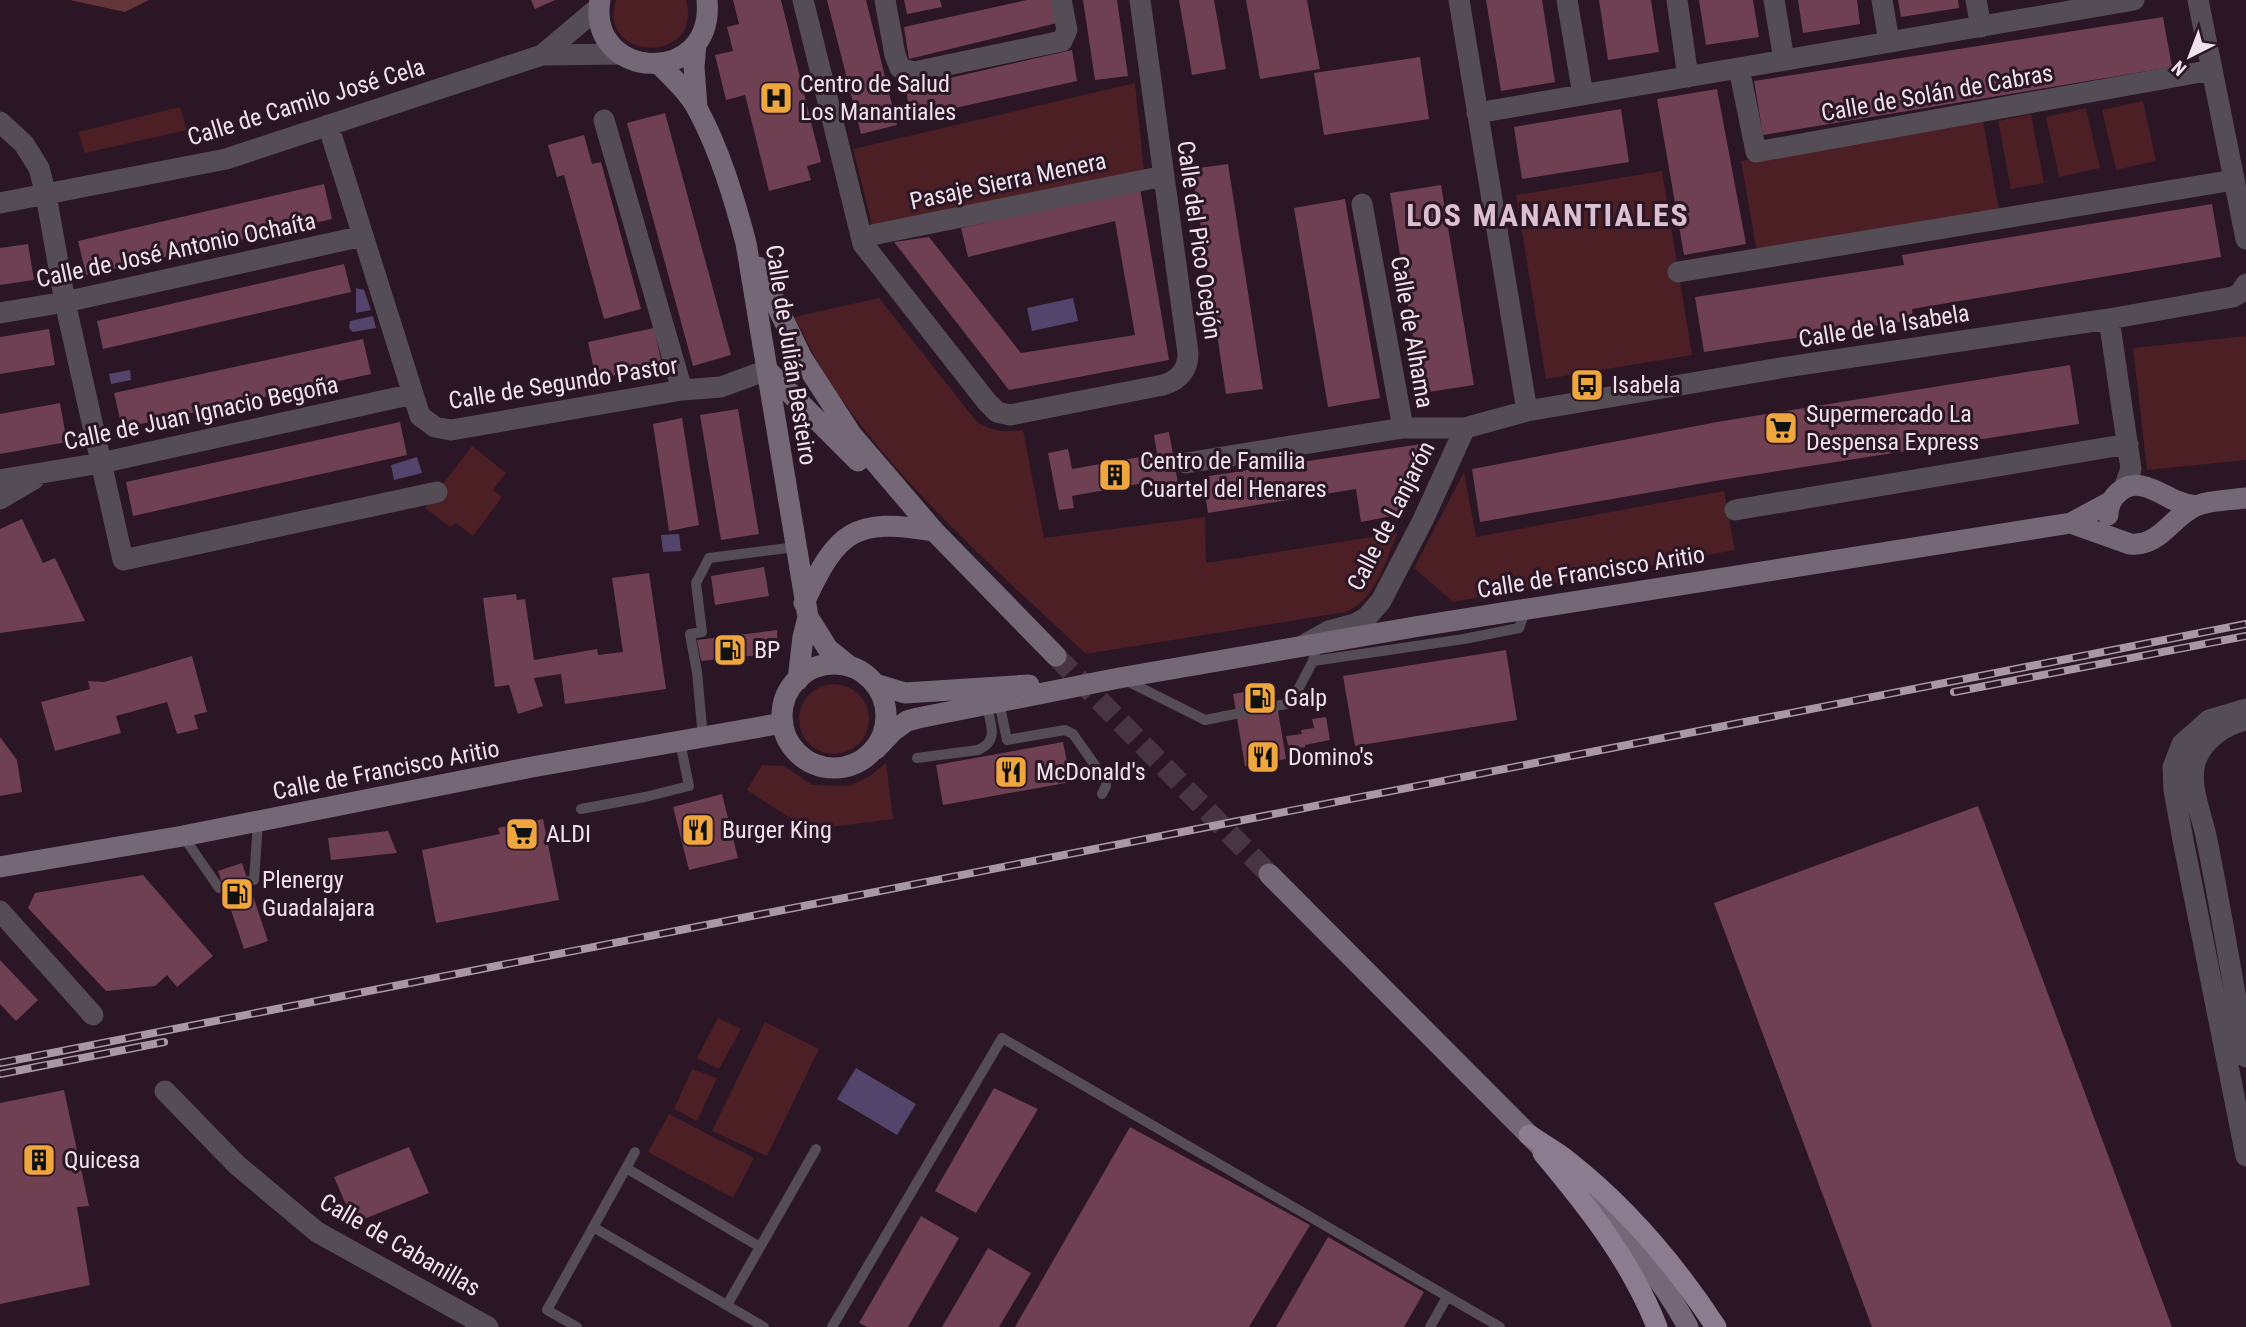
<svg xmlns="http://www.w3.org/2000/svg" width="2246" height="1327" viewBox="0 0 2246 1327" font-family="'Roboto Condensed',sans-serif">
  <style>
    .green { fill: #4b1f24 }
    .forest { fill: #643539 }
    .water { fill: #53446c }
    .building { fill: #6e4051 }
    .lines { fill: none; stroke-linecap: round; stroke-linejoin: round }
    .secondary-tunnel { stroke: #483542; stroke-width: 21; stroke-dasharray: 21 10; stroke-linecap: butt }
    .lane { stroke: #554d56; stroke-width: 10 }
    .street { stroke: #554d56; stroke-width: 21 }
    .secondary { stroke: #746876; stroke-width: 21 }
    .primary { stroke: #8b7c8f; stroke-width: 21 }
    .rail-casing { stroke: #a898a3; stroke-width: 8 }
    .rail { stroke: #2a1624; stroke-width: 5; stroke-dasharray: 16; stroke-linecap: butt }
    .labels { text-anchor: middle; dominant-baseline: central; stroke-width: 6; stroke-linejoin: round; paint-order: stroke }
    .poi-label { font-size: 24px; fill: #f0e2eb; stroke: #2a1624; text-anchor: start }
    .street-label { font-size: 24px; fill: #f0e2eb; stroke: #2a1624 }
    .district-label { font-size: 32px; font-weight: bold; letter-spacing: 2px; fill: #dcc0d2; stroke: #2a1624 }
  </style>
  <rect width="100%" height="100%" fill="#2a1624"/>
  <path class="green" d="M616,0H686C704,66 595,61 616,0Z
    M1135,83L1144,171L873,228L853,149Z
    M2143,101L2156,161L2116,170L2102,110Z
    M180,107L187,130L85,153L78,132Z
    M2086,108L2100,168L2059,177L2046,117Z
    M2031,114L2044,183L2011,189L1998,121Z
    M1983,120L1999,211L1757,252L1741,161Z
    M1662,171L1692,355L1546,379L1516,195Z
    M879,298L977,422C994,432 1004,432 1023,430L1044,538L1205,517L1206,563L1398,533C1385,561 1376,599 1346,612L1086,654C997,571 902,488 833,387C818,365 807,340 794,317Z
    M2246,336V460L2147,470L2133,348Z
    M472,446L506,473L493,490L502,497L473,536L456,523L450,527L425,508Z
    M1464,472L1476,537L1724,491L1735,550L1453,602L1414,568Z
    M799 719a35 35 0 1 1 70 0a35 35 0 1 1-70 0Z
    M886,763L893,819L808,830L747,790L762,765L784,766L812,785L849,786L870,776Z
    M718,1018L741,1029L719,1069L697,1058Z
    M765,1022L819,1049L767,1156L712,1131Z
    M692,1069L717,1078L697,1121L674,1109Z
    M669,1114L754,1158L733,1198L648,1152Z"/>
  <path class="forest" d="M70,0H149L125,12Z"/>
  <path class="water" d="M356,288L364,290L371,310L356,313Z
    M1073,298L1078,321L1032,331L1027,308Z
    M373,316L376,328L353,332L349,328L350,321Z
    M130,370L131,380L111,384L109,374Z
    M417,457L422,473L394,480L391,465Z
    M679,534L681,551L663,552L661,535Z
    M856,1068L916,1104L897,1135L837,1099Z"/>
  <path class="building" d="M531,0H555L535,9Z
    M733,0H781L821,162L807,166L811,180L769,191L745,95L726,100L715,55L733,51L727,27L739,24Z
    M827,0H866L897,125L861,134Z
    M904,0H940L942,7L907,14Z
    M1027,0H1052L1057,23L909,59L904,27Z
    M1083,0H1117L1128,76L1095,80Z
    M1179,0H1214L1226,69L1192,75Z
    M1246,0H1307L1320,69L1260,79Z
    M1486,0H1542L1555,82L1501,91Z
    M1599,0H1651L1659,52L1608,60Z
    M1699,0H1753L1759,37L1706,45Z
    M1798,0H1857L1860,24L1803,33Z
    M1898,0H1958L1959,8L1901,17Z
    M2163,17L2172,67L1763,135L1754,81Z
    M1072,50L1077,81L910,118L906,88Z
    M1420,57L1429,119L1324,135L1314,73Z
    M1717,89L1746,244L1684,255L1657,99Z
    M1621,109L1629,162L1522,179L1514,127Z
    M665,113L731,355L693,366L627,123Z
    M584,135L592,164L601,162L641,309L604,319L564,175L557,177L548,145Z
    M1228,164L1263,389L1226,394L1192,169Z
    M324,184L332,219L86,275L78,241Z
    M1441,185L1474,385L1422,393L1390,193Z
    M1140,188L1169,360L1009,390L894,242L929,237L1021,353L1135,335L1115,221L968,257L961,228Z
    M1345,199L1380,398L1328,407L1294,208Z
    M2212,204L2221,257L1912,309L1913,320L1704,352L1695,297L1904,265L1902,255Z
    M28,244L34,280L0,285V248Z
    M344,264L351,292L103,349L97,321Z
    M654,328L662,365L596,379L588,342Z
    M49,329L55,365L0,374V337Z
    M363,339L371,374L122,428L114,393Z
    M2070,365L2079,424L1727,479L1480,522L1472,469L1717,422Z
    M60,403L67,442L0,454V414Z
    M738,409L759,534L721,540L700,415Z
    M682,418L699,525L669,531L653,424Z
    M400,422L407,455L133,516L126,482Z
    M1169,432L1180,495L1158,499L1154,481L1072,496L1074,508L1059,510L1048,453L1068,449L1072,469L1157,454L1154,435Z
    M1428,443L1434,449L1397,515L1361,522L1356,489L1208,513L1202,477Z
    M22,519L43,563L55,558L85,621L0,633V529Z
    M764,567L769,596L715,605L711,576Z
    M649,573L666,689L565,704L561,674L534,678L543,706L518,714L509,685L495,687L483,598L516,594L517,600L525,599L534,660L597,649L598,655L623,652L612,578Z
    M777,630L778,653L701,661L697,640Z
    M1506,650L1517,720L1355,746L1343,676Z
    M192,656L207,712L194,715L198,729L177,734L167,702L116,716L121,733L55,751L41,702L90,689L88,681L104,682Z
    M1274,687L1286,759L1245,766L1233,694Z
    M1326,717L1330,740L1305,745V747L1289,750L1286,736L1302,734L1301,730L1314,728L1312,719Z
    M0,737L17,760L22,792L0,796Z
    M1063,742L1071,782L943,805L936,765Z
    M722,794L738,858L689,870L673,807Z
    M1978,806L2172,1327H1872L1714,903Z
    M543,819L559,900L436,923L422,850L500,834L498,828Z
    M388,831L397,853L331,860L328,838Z
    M242,863L268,941L244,949L218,871Z
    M143,875L213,956L177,987L167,975L155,986L106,991L28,908L35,893Z
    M0,960L38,1000L16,1021L0,1004Z
    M994,1088L1038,1109L976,1213L935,1191Z
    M64,1090L89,1206L77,1207L90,1285L0,1304V1103Z
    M1130,1127L1310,1225L1249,1327H1015Z
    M409,1147L429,1193L354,1223L334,1177Z
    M921,1216L959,1238L908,1327H867L859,1323Z
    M1328,1237L1424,1292L1404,1327H1276Z
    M988,1248L1031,1273L999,1327H942Z"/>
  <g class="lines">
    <path class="secondary-tunnel" d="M1056,656L1269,874"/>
    <path class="lane" d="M1313,661L1464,639L1519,628L1526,609
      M1125,680L1205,720L1291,703L1313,661L1317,645
      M999,702L1007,740L1065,730L1073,734L1106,781V786L1102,794
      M703,738L697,672L690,634L702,632L696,583L709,558L796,547
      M917,758L978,750C1000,741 990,724 987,705
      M581,809L645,797L689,786L680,742
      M183,836L219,888L254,880L258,822
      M626,1168L760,1247
      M593,1227L764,1327
      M727,1305L816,1149
      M577,1327L547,1310L635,1152
      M832,1327L1002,1038L1500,1327
      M1430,1327L1447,1297"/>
    <path class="street" d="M803,0L863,244L987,402L997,412L1010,415L1163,385C1179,380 1188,370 1188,353L1140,0
      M885,0L895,55L900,68L914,72L1062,41L1067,30L1061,0
      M1459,0L1527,411
      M1567,0L1583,95
      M1677,0L1688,77
      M1774,0L1784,60
      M1882,0L1889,42
      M1976,0L1981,27
      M2198,0L2246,239
      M542,55L599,7
      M1739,68L1756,152L2212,70
      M1477,113L2134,0
      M604,120L682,390
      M0,122L24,144L39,168L46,195L65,302L123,560L437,492
      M328,125L420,416L435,427L451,430L682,390L721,387L767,370
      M0,203L226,159L542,55L620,54
      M1362,204L1403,428
      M862,237L1164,176
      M1678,272L2234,180
      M0,313L65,302L363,236
      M2109,319L2131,469L2124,488
      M1186,463L1403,428H1465
      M0,480L101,463L413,394
      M0,499L34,479
      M1735,510L2128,444
      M1304,645L1329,631L1355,624L1367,617L1381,601L1423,520L1465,428L1527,411L1780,368L2109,319L2233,297L2240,293L2246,284
      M2246,709L2209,720L2182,744L2173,767L2174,790L2183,840L2246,1156
      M2246,720C2225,724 2201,741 2195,763C2189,787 2201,812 2206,836C2221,909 2233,983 2246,1057
      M0,911L93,1015
      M165,1091L237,1165L317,1232L488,1327"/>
    <path class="secondary" d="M600,0C586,80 715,89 707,0
      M696,44L694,67L697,108
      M659,64C673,78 689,93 698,110C720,151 734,198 746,243L808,617L828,649L849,666
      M758,267L802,358L851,434L934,531L1056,656
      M767,370L858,461
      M2108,515C2108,498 2124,482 2142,486C2153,488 2164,495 2174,500C2181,503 2188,505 2196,506
      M2071,523L2130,544C2160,547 2171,517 2196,506C2210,500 2231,500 2246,498
      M804,603C837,531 854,517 934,531
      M782 716a52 52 0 1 1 104 0a52 52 0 1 1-104 0Z
      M798,680L803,637L808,617
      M875,684L905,693L1029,685
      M876,749L893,731L907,721L918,718L1119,678L1420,626L2071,523L2110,502
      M0,867L183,836L532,767L783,723
      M1269,874L1542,1148
      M1586,1194C1624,1235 1661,1277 1688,1327"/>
    <path class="primary" d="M1529,1135C1542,1144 1557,1152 1569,1162C1626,1207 1676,1266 1716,1327
      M1543,1153C1588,1207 1631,1261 1657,1327"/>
    <defs>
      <path id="rail" d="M1954,692L2246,636
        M0,1063L2246,624
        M0,1074L164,1042"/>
    </defs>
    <use href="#rail" class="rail-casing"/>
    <use href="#rail" class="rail"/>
  </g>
  <defs>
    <symbol id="hospital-square" viewBox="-11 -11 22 22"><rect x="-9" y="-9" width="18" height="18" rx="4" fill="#f0a63e" stroke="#2a1624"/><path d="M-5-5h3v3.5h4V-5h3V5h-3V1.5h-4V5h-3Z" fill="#111"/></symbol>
    <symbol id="bus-square" viewBox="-11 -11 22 22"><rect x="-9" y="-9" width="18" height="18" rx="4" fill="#f0a63e" stroke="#2a1624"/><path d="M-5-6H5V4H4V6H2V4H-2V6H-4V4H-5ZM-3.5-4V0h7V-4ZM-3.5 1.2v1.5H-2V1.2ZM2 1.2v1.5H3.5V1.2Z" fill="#111"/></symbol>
    <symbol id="supermarket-square" viewBox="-11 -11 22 22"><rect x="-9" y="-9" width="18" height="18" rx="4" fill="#f0a63e" stroke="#2a1624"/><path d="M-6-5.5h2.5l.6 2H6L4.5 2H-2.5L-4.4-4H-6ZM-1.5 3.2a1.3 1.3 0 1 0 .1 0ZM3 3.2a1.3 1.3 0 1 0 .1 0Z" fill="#111"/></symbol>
    <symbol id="building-square" viewBox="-11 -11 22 22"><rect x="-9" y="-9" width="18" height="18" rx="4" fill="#f0a63e" stroke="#2a1624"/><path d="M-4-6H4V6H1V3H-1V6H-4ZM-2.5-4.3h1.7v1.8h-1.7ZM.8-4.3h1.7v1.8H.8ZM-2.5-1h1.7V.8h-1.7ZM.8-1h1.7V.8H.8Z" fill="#111"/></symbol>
    <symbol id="fuel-square" viewBox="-11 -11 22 22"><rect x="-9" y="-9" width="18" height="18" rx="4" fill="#f0a63e" stroke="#2a1624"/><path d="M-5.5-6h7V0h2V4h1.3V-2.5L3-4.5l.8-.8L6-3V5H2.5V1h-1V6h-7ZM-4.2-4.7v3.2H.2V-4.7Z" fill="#111"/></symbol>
    <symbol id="restaurant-square" viewBox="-11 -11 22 22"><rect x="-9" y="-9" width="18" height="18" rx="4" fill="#f0a63e" stroke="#2a1624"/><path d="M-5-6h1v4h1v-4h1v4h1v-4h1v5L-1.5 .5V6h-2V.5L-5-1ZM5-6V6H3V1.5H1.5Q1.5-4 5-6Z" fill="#111"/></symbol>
  </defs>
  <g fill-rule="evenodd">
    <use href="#hospital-square" x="757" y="79" width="38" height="38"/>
    <use href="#bus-square" x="1568" y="366" width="38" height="38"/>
    <use href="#supermarket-square" x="1762" y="409" width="38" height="38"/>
    <use href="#building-square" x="1096" y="456" width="38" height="38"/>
    <use href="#fuel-square" x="711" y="631" width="38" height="38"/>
    <use href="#fuel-square" x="1241" y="679" width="38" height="38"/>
    <use href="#restaurant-square" x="1244" y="738" width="38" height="38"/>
    <use href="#restaurant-square" x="992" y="753" width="38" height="38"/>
    <use href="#restaurant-square" x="679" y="811" width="38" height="38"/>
    <use href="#supermarket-square" x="503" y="815" width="38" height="38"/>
    <use href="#fuel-square" x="218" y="875" width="38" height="38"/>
    <use href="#building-square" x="20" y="1141" width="38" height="38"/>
  </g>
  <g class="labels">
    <g class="poi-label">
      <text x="800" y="84">Centro de Salud<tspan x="800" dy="28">Los Manantiales</tspan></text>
      <text x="1612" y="385">Isabela</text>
      <text x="1806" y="414">Supermercado La<tspan x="1806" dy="28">Despensa Express</tspan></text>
      <text x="1140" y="461">Centro de Familia<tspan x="1140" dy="28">Cuartel del Henares</tspan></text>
      <text x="754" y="650">BP</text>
      <text x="1284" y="698">Galp</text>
      <text x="1288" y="757">Domino's</text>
      <text x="1036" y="772">McDonald's</text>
      <text x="722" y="830">Burger King</text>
      <text x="546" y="834">ALDI</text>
      <text x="262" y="880">Plenergy<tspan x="262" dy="28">Guadalajara</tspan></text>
      <text x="64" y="1160">Quicesa</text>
    </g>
    <g class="street-label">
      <text transform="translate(1937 93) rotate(-10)">Calle de Solán de Cabras</text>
      <text transform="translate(306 102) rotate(-17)">Calle de Camilo José Cela</text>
      <text transform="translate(1008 181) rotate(-12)">Pasaje Sierra Menera</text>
      <text transform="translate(1199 240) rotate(82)">Calle del Pico Ocejón</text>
      <text transform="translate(176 250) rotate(-12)">Calle de José Antonio Ochaíta</text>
      <text transform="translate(1884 326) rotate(-9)">Calle de la Isabela</text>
      <text transform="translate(1412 332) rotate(80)">Calle de Alhama</text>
      <text transform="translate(791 355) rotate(81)">Calle de Julián Besteiro</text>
      <text transform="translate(563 383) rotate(-9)">Calle de Segundo Pastor</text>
      <text transform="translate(201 413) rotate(-12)">Calle de Juan Ignacio Begoña</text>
      <text transform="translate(1391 516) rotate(-63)">Calle de Lanjarón</text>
      <text transform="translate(1591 572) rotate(-9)">Calle de Francisco Aritio</text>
      <text transform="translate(386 770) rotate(-11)">Calle de Francisco Aritio</text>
      <text transform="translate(400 1245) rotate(30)">Calle de Cabanillas</text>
    </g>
    <g class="district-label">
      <text x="1548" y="215">LOS MANANTIALES</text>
    </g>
  </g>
  <g transform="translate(2190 56) rotate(222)" stroke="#2a1624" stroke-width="5" paint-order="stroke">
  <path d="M0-5L12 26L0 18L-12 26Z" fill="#f0e2eb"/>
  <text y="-10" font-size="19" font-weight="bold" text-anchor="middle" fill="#f0e2eb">N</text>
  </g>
</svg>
